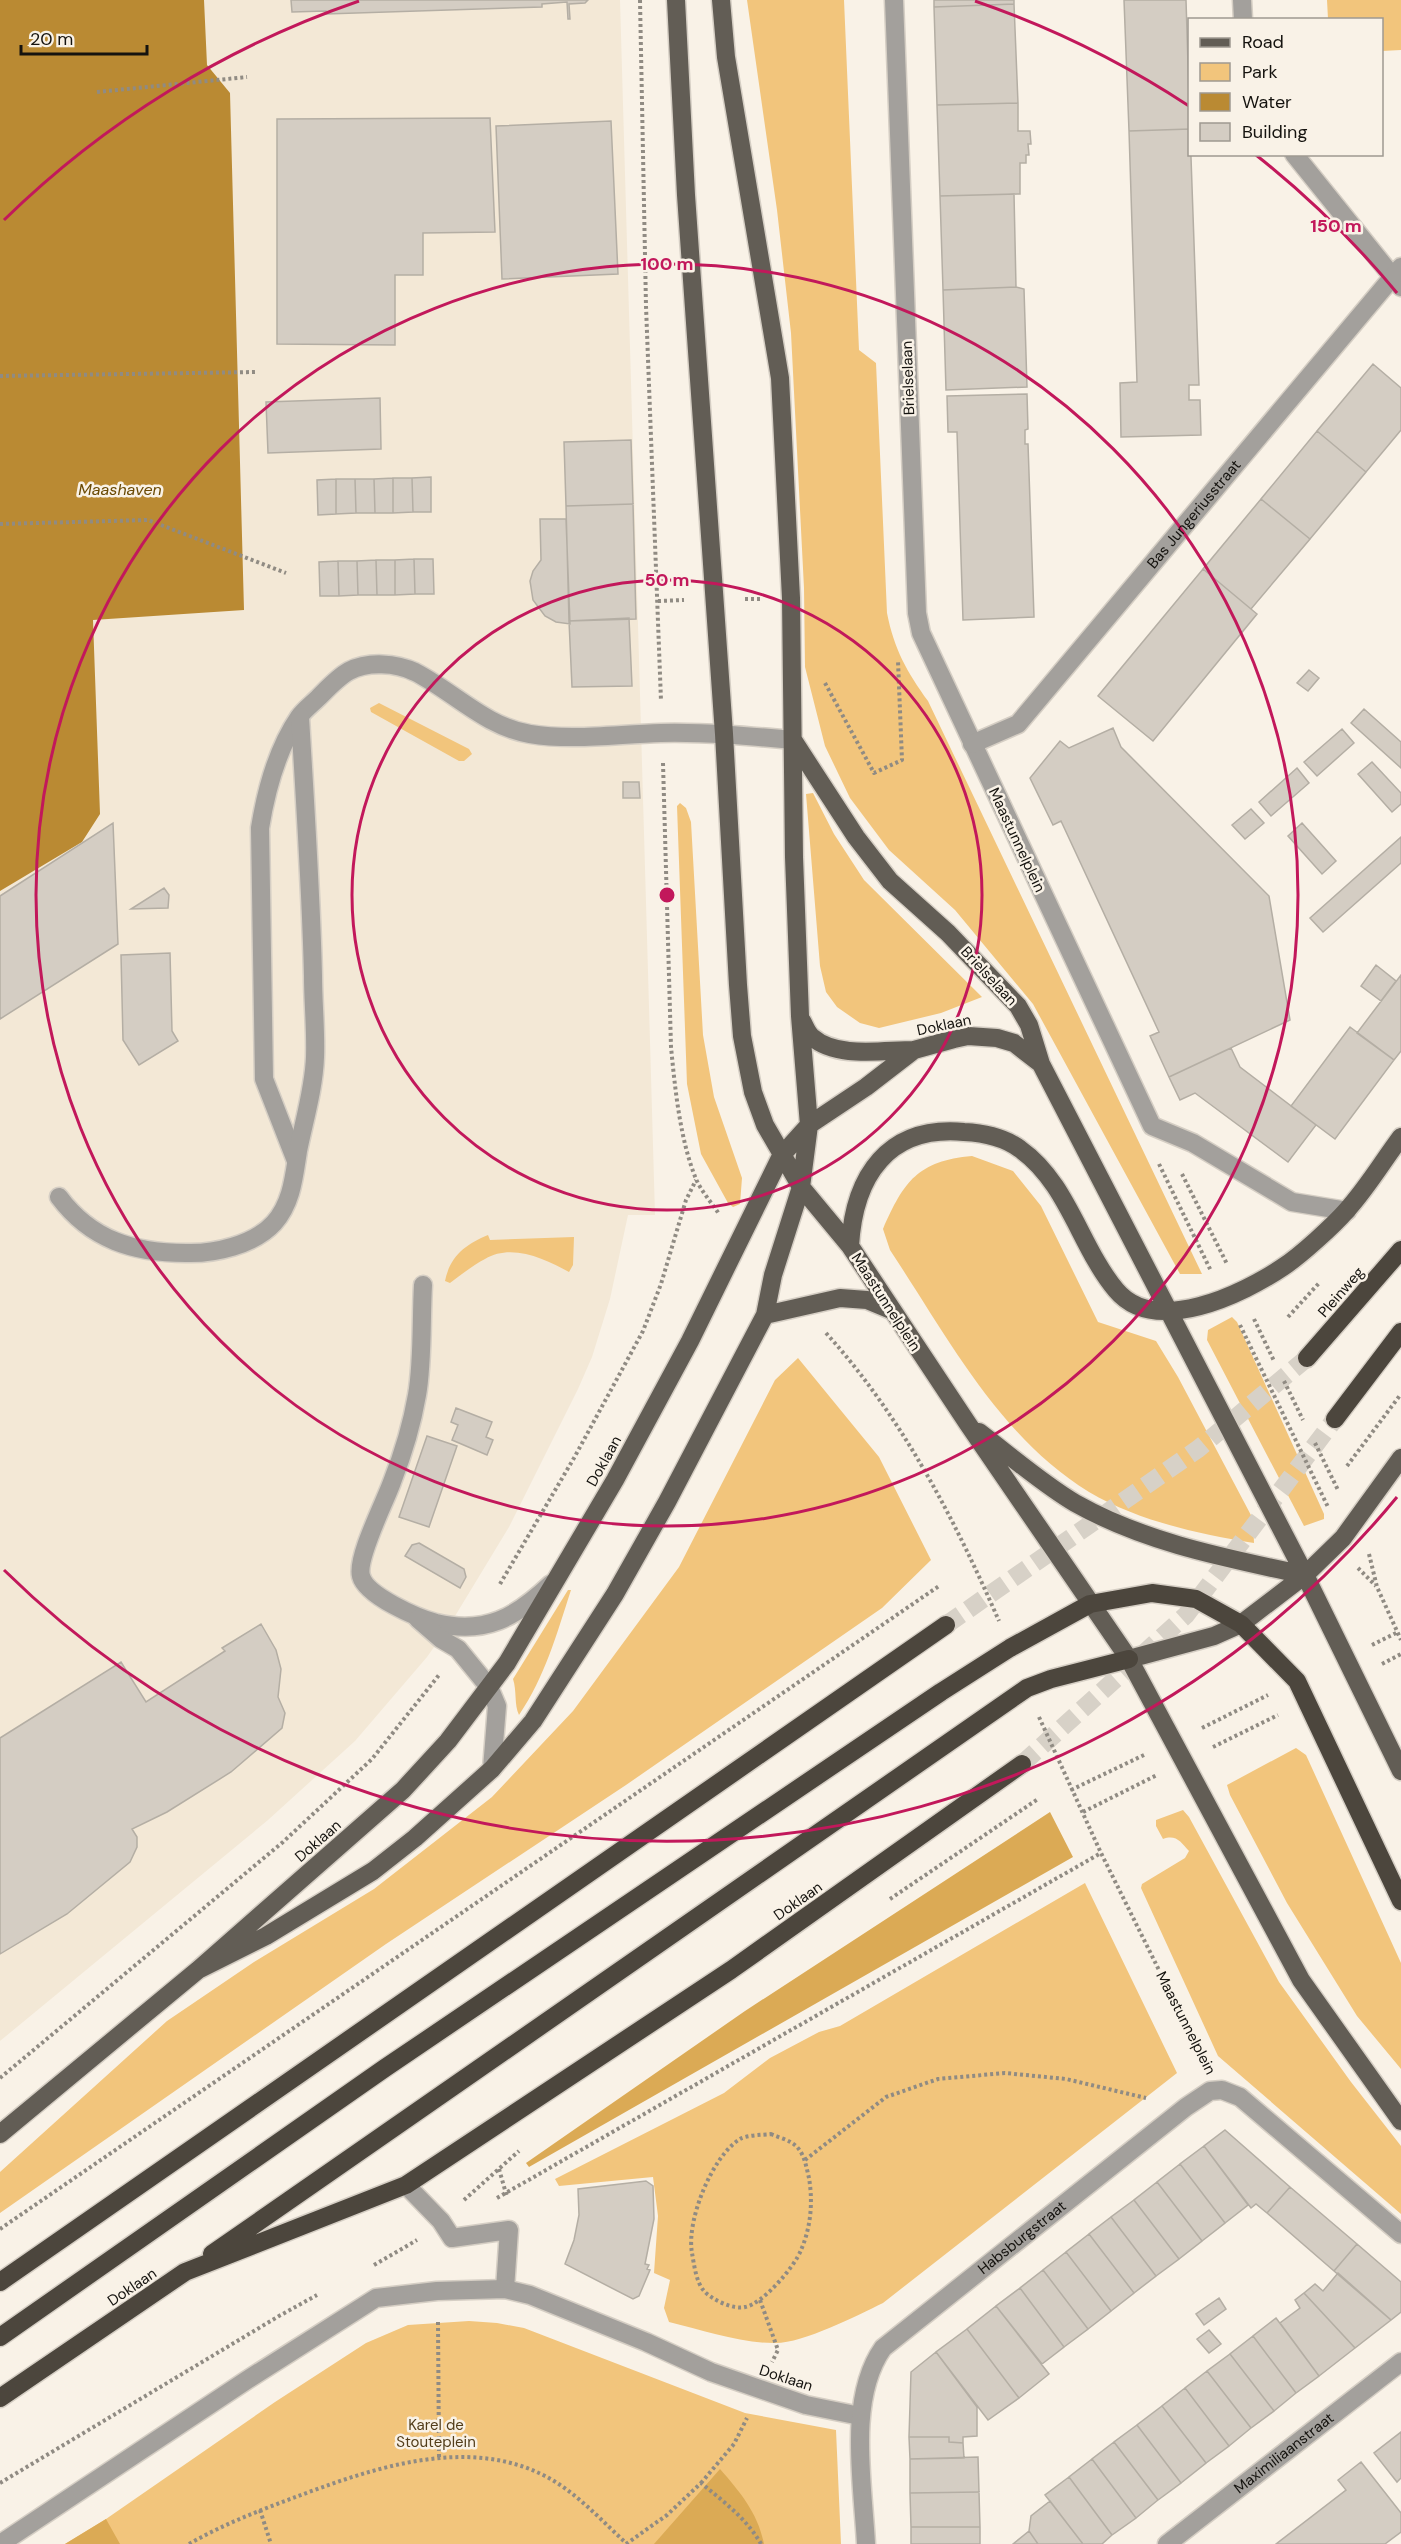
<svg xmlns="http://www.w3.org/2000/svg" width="1401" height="2544" viewBox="0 0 1401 2544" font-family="'DM Sans',sans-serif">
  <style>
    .built { fill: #f3e8d6 }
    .green { fill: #f2c57c }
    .forest { fill: #dbaa55 }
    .water { fill: #ba8a33 }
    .building { fill: #d4cdc3; stroke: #b4aea4; stroke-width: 1.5 }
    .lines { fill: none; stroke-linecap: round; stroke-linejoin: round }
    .highway-tunnel { stroke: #d7d1c7; stroke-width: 18; stroke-dasharray: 18 9; stroke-linecap: butt }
    .minor-casing { stroke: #d5cec4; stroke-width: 21 }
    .major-casing { stroke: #d5cec4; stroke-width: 21 }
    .highway-casing { stroke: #d5cec4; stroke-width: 21 }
    .path { stroke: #908b83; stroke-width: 4; stroke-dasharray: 3 3; stroke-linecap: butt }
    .minor { stroke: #a3a09c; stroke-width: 18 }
    .major { stroke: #625d55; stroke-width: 18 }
    .highway { stroke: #4c463d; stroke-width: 18 }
    .ring { fill: none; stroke: #c2185b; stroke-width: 3 }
    .labels { text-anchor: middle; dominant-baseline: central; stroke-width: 5; stroke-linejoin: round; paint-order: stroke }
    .street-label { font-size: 15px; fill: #15130f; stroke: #f9f2e7 }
    .park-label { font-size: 15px; fill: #523d1a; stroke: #f9f2e7 }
    .water-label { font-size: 16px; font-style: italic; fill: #6a4903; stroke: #f9f2e7 }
    .centre { fill: #c2185b; stroke: #f9f2e7; stroke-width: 3 }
    .ring-label { font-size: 18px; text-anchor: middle; font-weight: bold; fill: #c2185b; stroke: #f9f2e7; stroke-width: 5; stroke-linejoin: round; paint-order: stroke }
  </style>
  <rect width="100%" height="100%" fill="#f9f2e7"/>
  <path class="built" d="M68,0H620L655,1215H628L610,1299L592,1357L578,1389L509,1527L449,1626L427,1657L355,1741L268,1820L0,2041V610Z"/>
  <path class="green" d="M747,0H844L859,350L876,363L887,613C894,649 907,672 928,701L1202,1274H1180L1033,1004L955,910L889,850L850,798L825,746L805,667L804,588L791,333L777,210Z
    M1327,0H1401V50L1382,51V20L1328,19Z
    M379,703L469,749L472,754L464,761H459L371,712L370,708Z
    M813,793L834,834L864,880L982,997L941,1013L879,1028L860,1023L837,1007L826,992L820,966L806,794Z
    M680,803L686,808L691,822L703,1035L714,1097L742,1178L740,1204L733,1207L728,1203L701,1154L687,1084L677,806Z
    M972,1156L1013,1171L1041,1206L1098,1322L1156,1341L1178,1377L1253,1519L1254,1543C1199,1534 1138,1521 1089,1492C999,1437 947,1336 890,1250L883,1229C904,1181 918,1161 972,1156Z
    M488,1235L490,1240L574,1237L573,1265L569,1272C545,1259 512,1243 485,1259C473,1265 461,1275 450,1283L445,1281C450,1256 466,1244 488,1235Z
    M1232,1317L1237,1322L1324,1514V1519L1304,1526L1207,1340L1208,1330Z
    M798,1358L879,1457L931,1560L882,1608L626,1785L386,1944L0,2213V2172L167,2021L254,1962L374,1889L492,1797L573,1711L679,1567L775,1380Z
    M568,1590H571C557,1633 545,1677 519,1715C514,1705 517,1691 513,1679Z
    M1296,1748L1306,1755L1401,1963V2069L1357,2016L1287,1903L1230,1795L1227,1785Z
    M1183,1810L1189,1817L1279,1982L1351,2082L1401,2146V2214L1218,2056L1141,1888L1142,1884L1185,1858L1189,1851C1181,1842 1176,1834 1163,1839L1156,1826V1820Z
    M1085,1883L1177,2073L883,2303C856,2316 802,2344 774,2343C739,2343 703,2330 669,2322L664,2308L670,2280L654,2273L658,2216L653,2177L559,2186L555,2179L724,2093L770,2058L819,2032L840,2026Z
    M469,2321L497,2323L524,2328L745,2413L836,2430L841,2544H65L106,2519L275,2402L366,2343L408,2325Z"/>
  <path class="forest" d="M1050,1812L1073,1857L529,2167L526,2163L745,2011Z
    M720,2469C740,2492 758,2513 764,2544H654Z
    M106,2519L120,2544H65Z"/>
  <path class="water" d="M0,0H204L207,65L230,93L244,610L93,620L100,814L82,842L0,891Z"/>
  <path class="building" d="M291,0H588L585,3L569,4L570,19H568L567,2L542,4V7L326,14V11L292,12Z
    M934,0H1014V4L934,7Z
    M1124,0H1186L1190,129L1129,131Z
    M1014,4L1018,103L937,105L934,7Z
    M1018,103V131H1030L1031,144H1028L1029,155H1026V163H1020V194L940,196L937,105Z
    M490,118L495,232L423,233V275H395V345L277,344V119Z
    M611,121L618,274L502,279L496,126Z
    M1190,129L1199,385H1189V400H1200L1201,435L1121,437L1120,383L1137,382L1129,131Z
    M1014,194L1016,287L943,290L940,196Z
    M1016,287L1024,289L1027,387L946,390L943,290Z
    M1373,364L1401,388V430L1366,472L1317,431Z
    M1027,394L1028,429L1025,430V444H1028L1034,617L963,620L957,432H948L947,396Z
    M380,398L381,449L268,453L266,402Z
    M1317,431L1366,472L1310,539L1261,499Z
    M631,440L633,504L566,506L564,442Z
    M431,477V512H413L412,478Z
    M393,478V513H375L374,479Z
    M393,478H412L413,512L393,513Z
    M336,479H355L356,513L336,514Z
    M336,479V514L318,515L317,480Z
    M355,479H374L375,513H356Z
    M1261,499L1310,539L1251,609L1203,569Z
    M633,504L636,619L569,621L566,506Z
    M540,519H566L570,624L556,622L545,616L533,600L530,581L533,571L541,560Z
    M414,559H433L434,594H415Z
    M414,559L415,594L395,595V560Z
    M376,560H395V595H377Z
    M376,560L377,595H358L357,561Z
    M338,561H357L358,595L339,596Z
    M338,561L339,596H320L319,562Z
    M1203,569L1257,614L1153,741L1098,696Z
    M629,618L632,686L572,687L569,621Z
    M1309,670L1319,678L1308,691L1297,683Z
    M1364,709L1401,742V768L1351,723Z
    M1113,728L1121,747L1269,896L1290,1020L1169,1077L1150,1036L1159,1032L1061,821L1053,825L1030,778L1060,741L1069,748Z
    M1342,729L1354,743L1317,776L1304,762Z
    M1372,762L1401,793V804L1392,812L1358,774Z
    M1297,768L1309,783L1271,816L1259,802Z
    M623,782H639L640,798H623Z
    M1251,809L1264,823L1245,839L1232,825Z
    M113,823L118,944L0,1019V896Z
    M1302,823L1336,861L1322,874L1288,836Z
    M1401,837V863L1323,932L1310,918Z
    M164,888L169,895L168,908L131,909Z
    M170,953L172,1031L178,1041L139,1065L123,1040L121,955Z
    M1376,965L1396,981L1381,1001L1361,986Z
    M1401,975V1051L1394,1060L1357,1033Z
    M1350,1027L1394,1060L1335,1139L1291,1106Z
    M1231,1048L1240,1067L1316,1125L1288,1162L1195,1093L1180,1100L1169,1077Z
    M456,1408L492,1422L486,1437L493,1440L487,1455L452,1440L458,1425L451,1422Z
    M427,1436L457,1446L429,1527L399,1517Z
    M419,1543L464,1569L466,1577L460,1588L405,1556L412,1545Z
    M261,1624L276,1650L281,1669L278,1697L285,1713L282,1728L231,1772L167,1812L132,1829L137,1837V1847L130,1862L67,1914L0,1954V1738L121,1662L146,1702L225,1651L222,1648Z
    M1225,2130L1290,2187L1267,2213L1256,2204L1251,2208L1204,2146Z
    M1204,2146L1248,2205L1225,2223L1180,2164Z
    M1180,2164L1225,2223L1202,2241L1157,2182Z
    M646,2181L653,2186L654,2219L645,2264L649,2265L647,2269L650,2270L639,2296L633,2299L565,2264L574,2240L579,2215L578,2189Z
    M1157,2182L1202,2241L1179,2259L1134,2200Z
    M1290,2187L1357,2244L1334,2271L1267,2213Z
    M1134,2200L1179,2259L1156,2276L1111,2217Z
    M1111,2217L1156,2276L1134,2293L1089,2234Z
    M1089,2234L1134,2293L1111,2311L1066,2252Z
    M1357,2244L1401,2282V2312L1391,2320L1334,2271Z
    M1066,2252L1111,2311L1088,2329L1043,2270Z
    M1043,2270L1088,2329L1064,2347L1020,2288Z
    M1338,2273L1391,2320L1355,2348L1304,2293L1315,2284L1323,2291Z
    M1020,2288L1064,2347L1042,2364L996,2306Z
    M1304,2293L1355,2348L1319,2376L1280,2323L1300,2308L1295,2300Z
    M1219,2298L1226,2309L1204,2325L1196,2314Z
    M996,2306L1049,2374L1019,2398L967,2329Z
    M1276,2318L1319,2376L1296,2393L1253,2336Z
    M967,2329L1019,2398L988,2420L936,2352Z
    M1209,2330L1221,2344L1209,2353L1197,2339Z
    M1253,2336L1296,2393L1274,2411L1230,2354Z
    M936,2352L977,2407V2436L963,2437V2443L949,2442V2437H909L911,2372Z
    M1230,2354L1274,2411L1251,2428L1207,2371Z
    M1207,2371L1251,2428L1229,2446L1185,2388Z
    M1185,2388L1229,2446L1206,2463L1162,2406Z
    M1162,2406L1206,2463L1181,2483L1137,2425Z
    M1137,2425L1181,2483L1158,2500L1114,2442Z
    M1401,2432V2478L1397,2482L1374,2453Z
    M909,2437H949V2442L963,2443L964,2458L910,2459Z
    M1114,2442L1158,2500L1136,2518L1092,2459Z
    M978,2457L979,2492L910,2493V2459Z
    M1092,2459L1136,2518L1112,2535L1069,2477Z
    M1361,2462L1401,2513V2532L1385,2544H1276L1346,2490L1338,2480Z
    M1069,2477L1112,2535L1102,2544H1083L1045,2495Z
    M979,2492L980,2527H911L910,2493Z
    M1050,2501L1083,2544H1038L1029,2531L1031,2516Z
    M911,2527H980V2544H911Z
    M1029,2531L1038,2544H1013Z"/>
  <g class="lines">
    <path class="highway-tunnel" d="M946,1625L1198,1449L1307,1358
      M1022,1764L1186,1615L1335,1419"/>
    <defs>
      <g id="minor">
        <path d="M894,0L917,613L921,633L1152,1126L1193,1143L1292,1202L1347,1211"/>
        <path d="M1242,0L1243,20"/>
        <path d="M1294,154L1401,287"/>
        <path id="s1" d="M972,744L1018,724L1401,267"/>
        <path d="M296,1161L264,1079L260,828C266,791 277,749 299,717C304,710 312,704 318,698C327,689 338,677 349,671C368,661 396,663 415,672C454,692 486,727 530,734C572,741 618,734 661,733C705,732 749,736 793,740"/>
        <path d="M59,1197C91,1240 134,1253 186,1253C214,1254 254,1245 274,1223C292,1203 294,1176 298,1151C304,1121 314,1088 315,1057C316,1030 313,1003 313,976C311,889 305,803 300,717"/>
        <path d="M423,1285C421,1319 423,1362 417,1395C412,1424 403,1454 392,1482C385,1502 356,1558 361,1576C366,1596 418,1618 436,1623C486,1635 516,1617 551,1584"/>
        <path d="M418,1619L441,1639L458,1649L489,1687L497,1706L492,1769"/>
        <path d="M406,2185L441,2221L452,2238L509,2230L505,2289"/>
        <path d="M0,2544L247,2380L376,2298L437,2291L505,2289L530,2295L646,2342L711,2372L806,2405L860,2416"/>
        <path id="s2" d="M866,2544C863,2484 847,2399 883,2348L1186,2107L1210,2091L1222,2090L1240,2097L1401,2234"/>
        <path id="s3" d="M1167,2544L1401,2362"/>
      </g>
      <path id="major" d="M676,0L686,195L724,734L738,985L742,1036L753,1092L765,1125L801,1187L850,1246L968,1424L1129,1659L1301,1980L1401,2121
        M793,740L856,837L890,881L948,933L1018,1006L1029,1025L1041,1064L1305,1575L1401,1771
        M802,1021C805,1026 807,1033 812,1037C837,1059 883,1050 914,1050
        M850,1246C854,1176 888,1125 964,1132C983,1133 1004,1137 1020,1149C1068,1183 1080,1247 1116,1290C1155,1337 1243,1294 1283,1267C1300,1256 1333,1226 1347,1210C1367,1188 1383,1161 1401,1137
        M765,1315L840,1298L867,1300L891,1310
        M979,1432C1008,1454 1044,1485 1075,1503C1146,1543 1226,1558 1305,1575
        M1129,1659L1214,1636L1241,1624L1305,1575L1343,1538L1401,1458
        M198,1970L266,1936L373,1871L415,1838L492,1769L533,1721L615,1594L667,1502L765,1315L773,1275L801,1187L809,1125L800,1016L794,857L791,598L780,378L726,57L721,0
        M0,2134L198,1970L403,1790L448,1741L507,1663L615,1480L690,1341L781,1156L809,1125L866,1087L914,1050L954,1039L968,1036L997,1038L1014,1043L1041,1064"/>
      <path id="highway" d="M1307,1358L1401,1250
        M1335,1419L1401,1332
        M212,2254L1027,1688L1051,1679L1129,1659
        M0,2282L946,1625
        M0,2337L385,2068L941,1692L1010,1648L1090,1604L1152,1593L1196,1599L1241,1624L1297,1681L1401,1901
        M0,2398L185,2272L406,2185L731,1970L1022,1764"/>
    </defs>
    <use href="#minor" class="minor-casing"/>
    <use href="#major" class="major-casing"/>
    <use href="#highway" class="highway-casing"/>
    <path class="path" d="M640,0L646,306L661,701
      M97,92L247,77
      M0,376L255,372
      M0,524L148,520L286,573
      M745,599H762
      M658,601L684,600
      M825,683L874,773L902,760L898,661
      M663,763L671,1047C675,1088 680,1140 696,1179C701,1191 712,1203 719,1214
      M1159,1164L1211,1271
      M1182,1174L1227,1264
      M1288,1317L1320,1282
      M1254,1319L1274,1361
      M1240,1325L1328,1507
      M826,1333C902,1417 954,1518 999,1621
      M1284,1381L1303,1420
      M1315,1443L1338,1490
      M1347,1466L1401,1394
      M1369,1554L1377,1587L1401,1640
      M1358,1568L1376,1586
      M500,1584L574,1458L643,1331L661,1284L686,1200L696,1180
      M1372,1645L1398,1632
      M1382,1664L1401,1654
      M1039,1717L1101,1853L1204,2061
      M1202,1728L1268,1695
      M1213,1747L1278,1715
      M1071,1790L1146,1754
      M1083,1812L1157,1775
      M890,1899L1038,1799
      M0,2078L283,1842L372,1759L439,1675
      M771,2134C777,2137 786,2139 792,2143C804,2150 806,2166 809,2178C813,2202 811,2227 801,2250C795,2266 763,2304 745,2307C734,2310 712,2300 704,2291C696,2282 694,2264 692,2253C686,2221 712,2156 740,2139C747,2135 762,2135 771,2134Z
      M805,2160L886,2097L938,2079L1005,2073L1066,2079L1146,2098
      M499,2169L507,2197
      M497,2198L1101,1853
      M464,2200L519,2151
      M0,2229L939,1586
      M374,2265L417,2240
      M760,2300L778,2350L772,2362
      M438,2322L439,2459
      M0,2483L279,2316L317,2295
      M701,2483L734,2444L747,2418
      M260,2510L271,2544
      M189,2544C222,2525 258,2511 293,2498C370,2469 466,2435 545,2476C576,2492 601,2520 626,2543
      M626,2544L667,2515L701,2483C723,2501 747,2519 761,2544"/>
    <use href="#minor" class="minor"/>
    <use href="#major" class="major"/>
    <use href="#highway" class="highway"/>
  </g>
  <g class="ring">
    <circle cx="667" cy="895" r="315"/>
    <circle cx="667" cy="895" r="631"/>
    <path d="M1397 1497A946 946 0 0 1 4 1570M4 220A946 946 0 0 1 359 1M975 1A946 946 0 0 1 1189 106M1256 155A946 946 0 0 1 1397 293"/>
  </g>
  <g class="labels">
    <g class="street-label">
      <text transform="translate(908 378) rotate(-92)">Brielselaan</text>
      <text stroke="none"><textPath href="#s1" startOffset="324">Bas Jungeriusstraat</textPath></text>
      <text transform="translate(1017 840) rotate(65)">Maastunnelplein</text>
      <text transform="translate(989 976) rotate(47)">Brielselaan</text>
      <text transform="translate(944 1025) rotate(-12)">Doklaan</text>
      <text transform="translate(1341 1292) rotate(-49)">Pleinweg</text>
      <text transform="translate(886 1302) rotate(57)">Maastunnelplein</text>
      <text transform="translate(604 1461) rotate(-61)">Doklaan</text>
      <text transform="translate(318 1841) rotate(-41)">Doklaan</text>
      <text transform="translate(798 1901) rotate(-35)">Doklaan</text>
      <text transform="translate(1186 2023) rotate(63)">Maastunnelplein</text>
      <text stroke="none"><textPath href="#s2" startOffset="378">Habsburgstraat</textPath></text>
      <text transform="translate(132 2287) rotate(-34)">Doklaan</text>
      <text transform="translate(786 2378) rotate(18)">Doklaan</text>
      <text stroke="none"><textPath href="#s3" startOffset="148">Maximiliaanstraat</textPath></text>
    </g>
    <g class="park-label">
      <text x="436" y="2425">Karel de<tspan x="436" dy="17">Stouteplein</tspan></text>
    </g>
    <g class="water-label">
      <text x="120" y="489">Maashaven</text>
    </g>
  </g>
  <circle cx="667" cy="895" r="9" class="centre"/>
  <g class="ring-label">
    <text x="1336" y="232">150 m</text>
    <text x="667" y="270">100 m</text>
    <text x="667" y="586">50 m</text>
  </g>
  <rect x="1188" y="18" width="195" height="138" fill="#f9f2e7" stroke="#9e9991" stroke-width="1.5"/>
  <rect x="1200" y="38" width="30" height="9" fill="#625d55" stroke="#9e9991" stroke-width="1.5"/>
  <text x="1242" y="48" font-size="18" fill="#15130f">Road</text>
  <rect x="1200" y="63" width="30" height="18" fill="#f2c57c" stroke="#9e9991" stroke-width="1.5"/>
  <text x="1242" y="78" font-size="18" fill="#15130f">Park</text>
  <rect x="1200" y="93" width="30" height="18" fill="#ba8a33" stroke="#9e9991" stroke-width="1.5"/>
  <text x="1242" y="108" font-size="18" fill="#15130f">Water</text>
  <rect x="1200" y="123" width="30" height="18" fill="#d4cdc3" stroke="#9e9991" stroke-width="1.5"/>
  <text x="1242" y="138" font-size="18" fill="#15130f">Building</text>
  <path d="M21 45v9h126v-9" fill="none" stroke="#15130f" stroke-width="3"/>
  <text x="30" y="45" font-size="18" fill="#15130f" stroke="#f9f2e7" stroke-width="4.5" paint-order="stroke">20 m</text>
</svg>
